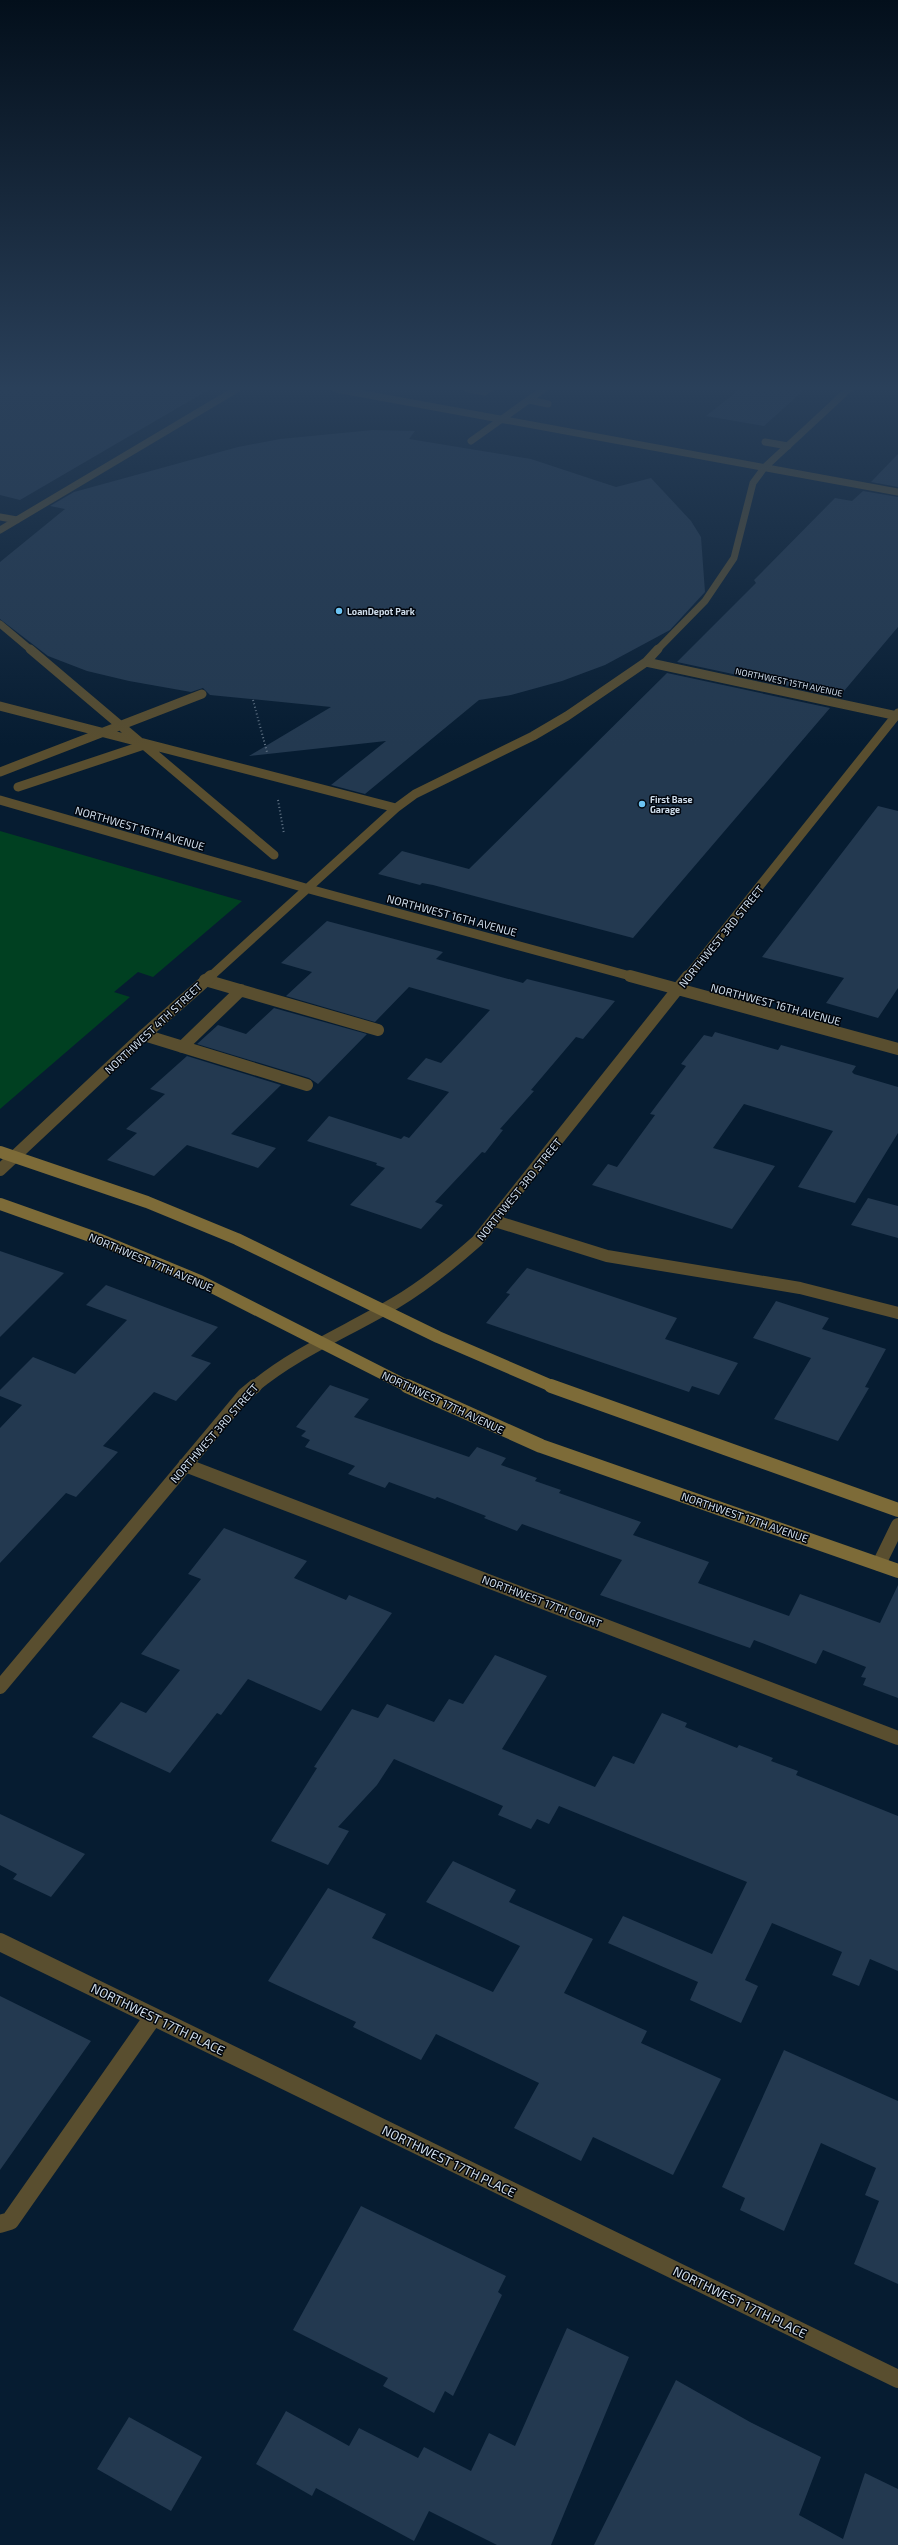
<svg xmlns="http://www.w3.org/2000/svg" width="898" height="2545" viewBox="0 0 898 2545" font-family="'Exo 2',sans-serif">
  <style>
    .green { fill: #004021 }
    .building { fill: #233950 }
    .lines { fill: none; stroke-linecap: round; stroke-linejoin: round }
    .path { stroke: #627486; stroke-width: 2; stroke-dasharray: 1 2.5; stroke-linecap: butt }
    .lane-far2 { stroke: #594e2f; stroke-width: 7 }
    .lane-far1 { stroke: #594e2f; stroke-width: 12 }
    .lane { stroke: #594e2f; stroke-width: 18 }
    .street-far4 { stroke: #594e2f; stroke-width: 7 }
    .street-far3 { stroke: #594e2f; stroke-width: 9 }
    .street-far2 { stroke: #594e2f; stroke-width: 12 }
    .street-far1 { stroke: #594e2f; stroke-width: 14 }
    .street { stroke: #594e2f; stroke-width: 18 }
    .secondary-far1 { stroke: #7d6b38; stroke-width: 12 }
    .secondary { stroke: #7d6b38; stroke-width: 14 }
    .poi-dot { fill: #6cc3f2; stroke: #01060e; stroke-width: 1.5 }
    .labels { text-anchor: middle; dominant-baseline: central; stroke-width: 3; stroke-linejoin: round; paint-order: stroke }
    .far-poi-label { font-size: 9px; font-weight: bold; fill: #cfddeb; stroke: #01060e; text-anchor: start }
    .far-street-label { font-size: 9px; fill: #cfddeb; stroke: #01060e }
    .street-label { font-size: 11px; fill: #cfddeb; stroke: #01060e }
    .near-street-label { font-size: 13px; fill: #cfddeb; stroke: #01060e }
  </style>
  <rect width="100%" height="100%" fill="#061c31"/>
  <path class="green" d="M0,831L242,901L153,977L138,972L114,992L130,997L0,1109Z"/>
  <path class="building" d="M0,389H210L20,500L0,495Z
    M740,389H805L764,426L706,416Z
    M373,430L415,431L409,439L531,459L616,487L651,478L691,521L701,537L705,592L670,630L605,665L562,681L511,695L479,700L365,794L331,785L386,741L249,756L331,707L210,695L203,688L191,692L129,681L87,671L48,656L0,619V562L65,509L50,506L74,492L238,447L280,439Z
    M898,454V487L871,482Z
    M863,491L898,497V627L839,697L677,662L756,583L754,580L835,498L852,501Z
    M667,673L830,708L633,938L433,885L422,883L420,885L378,874L402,851L469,869Z
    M878,806L898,811V988L878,1018L826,1003L844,978L762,957Z
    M327,921L443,952L436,959L523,983L527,979L615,1001L583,1039L576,1037L531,1090L534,1091L500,1129L503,1130L485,1153L482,1152L435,1202L443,1205L421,1229L350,1205L385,1168L376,1165L377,1163L307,1141L329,1116L401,1139L404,1136L409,1138L449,1092L407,1079L426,1058L441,1063L490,1010L409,987L375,1022L286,996L312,972L281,963Z
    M274,1008L367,1034L318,1084L309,1078L197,1044L218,1025L246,1034Z
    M715,1032L778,1050L781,1045L856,1066L852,1072L854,1074L898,1087V1133L855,1203L798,1187L833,1131L744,1104L713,1148L775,1166L732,1229L592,1185L608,1164L617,1167L655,1115L650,1114L686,1066L681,1064L704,1035L712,1037Z
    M187,1056L281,1085L231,1134L276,1148L258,1168L187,1145L154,1176L107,1160L137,1133L126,1129L165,1094L150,1089Z
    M868,1198L898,1206V1238L851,1225Z
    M0,1251L64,1273L0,1337Z
    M527,1268L677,1318L665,1339L738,1363L719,1395L692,1386L689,1392L486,1323L510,1294L506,1293Z
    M106,1285L218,1327L191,1356L211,1363L176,1401L154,1392L103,1446L118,1452L76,1497L66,1493L0,1563V1428L22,1405L0,1396V1390L33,1357L75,1374L127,1320L86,1305Z
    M776,1301L829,1318L822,1329L886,1349L865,1387L869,1388L838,1441L774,1419L811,1358L753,1338Z
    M330,1385L369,1399L354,1417L469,1457L477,1447L506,1458L501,1465L537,1478L535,1481L561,1490L559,1493L641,1522L633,1535L709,1562L698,1583L789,1616L800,1594L880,1623L898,1585V1698L863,1685L866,1678L861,1677L866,1667L823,1650L816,1664L754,1640L750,1648L600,1595L622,1560L522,1524L517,1531L484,1518L486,1516L437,1497L435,1499L389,1482L385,1488L348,1474L355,1466L305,1447L310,1440L301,1436L306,1431L296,1427Z
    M224,1528L307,1561L294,1578L346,1600L349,1595L392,1613L321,1711L248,1679L221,1715L217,1713L170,1773L92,1737L121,1702L146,1713L180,1670L141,1654L201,1579L188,1574Z
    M495,1655L547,1676L502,1749L595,1787L613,1756L634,1764L662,1713L687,1723L685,1727L737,1748L739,1745L773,1758L771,1761L798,1771L796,1775L898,1816V1971L870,1959L859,1986L832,1975L842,1952L772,1923L745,1980L758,1986L741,2023L690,2000L698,1982L608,1943L623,1916L712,1954L747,1882L559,1806L549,1824L537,1819L531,1829L498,1815L503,1806L394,1759L377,1785L338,1827L349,1831L328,1865L271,1841L317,1768L314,1767L352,1709L378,1718L387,1704L434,1722L449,1699L463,1704Z
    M0,1814L85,1854L51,1897L13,1879L17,1874L0,1865Z
    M453,1861L516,1890L509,1902L593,1939L564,1993L647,2031L641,2043L721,2079L673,2175L593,2137L581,2161L514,2128L539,2083L436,2034L421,2060L353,2027L356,2022L268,1981L328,1888L386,1914L372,1938L493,1992L520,1946L426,1902Z
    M0,1996L91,2041L0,2170Z
    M784,2050L898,2101V2284L854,2264L879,2201L865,2195L876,2168L821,2143L784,2231L740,2210L745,2198L722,2187Z
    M361,2206L506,2276L498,2292L502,2295L453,2396L445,2391L434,2413L383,2386L388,2378L293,2330Z
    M567,2328L629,2357L551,2545H497L429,2511L414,2541L316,2488L312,2496L256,2464L286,2411L349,2446L359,2428L418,2458L424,2447L471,2471L489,2433L515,2446Z
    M676,2380L750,2422L821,2457L799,2515L843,2539L865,2473L898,2489V2545H594Z
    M129,2417L202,2457L171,2511L97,2469Z"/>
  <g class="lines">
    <path class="path" d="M253,700L267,752
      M278,800L284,834"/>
    <path class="lane-far2" d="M468,389L485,392L489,389
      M529,400L548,404
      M765,442L788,446"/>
    <path class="lane-far1" d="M205,980L378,1030
      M144,1035L307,1085
      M182,1047L241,990
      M495,1221L607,1256L800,1288L898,1313"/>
    <path class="lane" d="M0,2224L10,2221L153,2017"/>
    <path class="street-far4" d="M336,389L898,492
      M471,441L544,389
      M0,517L17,520
      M0,530L237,389
      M0,624L31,650
      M657,650L705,601L734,558L753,483L764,468L849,389"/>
    <path class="street-far3" d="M30,649L141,743
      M646,662L898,716
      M0,706L396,808
      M0,772L202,694
      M18,787L144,745L274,855
      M0,800L309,889L634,977
      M210,977L396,808L415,794L533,736L567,716L646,662L658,649
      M687,977L898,713"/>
    <path class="street-far2" d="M630,976L898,1049
      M0,1170L144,1035L211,976
      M254,1387C296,1352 348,1331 395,1303C424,1286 451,1264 477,1241L688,976"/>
    <path class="street-far1" d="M185,1465L898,1738
      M879,1564L898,1525
      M0,1687L244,1395L255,1386"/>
    <path class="street" d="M0,1942L898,2379"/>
    <path class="secondary-far1" d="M0,1152L147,1202L237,1239L438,1337L554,1387
      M0,1204L96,1238L200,1281L409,1387"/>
    <path class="secondary" d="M407,1386L541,1446L898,1571
      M551,1386L898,1510"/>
  </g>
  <linearGradient id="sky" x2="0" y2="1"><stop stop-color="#030f1b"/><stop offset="0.52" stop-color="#2a405a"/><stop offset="1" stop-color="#2a405a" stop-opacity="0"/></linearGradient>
  <rect width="898" height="746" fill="url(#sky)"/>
  <g class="poi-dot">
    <circle cx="339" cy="611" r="4"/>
    <circle cx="642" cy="804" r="4"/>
  </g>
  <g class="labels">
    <g class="far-poi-label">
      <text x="347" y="611">LoanDepot Park</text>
      <text x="650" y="799">First Base<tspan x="650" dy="10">Garage</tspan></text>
    </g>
    <g class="far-street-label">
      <text transform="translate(789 682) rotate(12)">NORTHWEST 15TH AVENUE</text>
    </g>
    <g class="street-label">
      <text transform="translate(140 828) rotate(16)">NORTHWEST 16TH AVENUE</text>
      <text transform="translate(452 915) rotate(15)">NORTHWEST 16TH AVENUE</text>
      <text transform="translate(721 936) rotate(-51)">NORTHWEST 3RD STREET</text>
      <text transform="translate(776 1004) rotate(15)">NORTHWEST 16TH AVENUE</text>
      <text transform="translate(153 1028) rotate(-43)">NORTHWEST 4TH STREET</text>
      <text transform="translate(519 1189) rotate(-51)">NORTHWEST 3RD STREET</text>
      <text transform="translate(151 1262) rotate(23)">NORTHWEST 17TH AVENUE</text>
      <text transform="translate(443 1402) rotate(25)">NORTHWEST 17TH AVENUE</text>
      <text transform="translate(214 1433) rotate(-49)">NORTHWEST 3RD STREET</text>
      <text transform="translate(745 1517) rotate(19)">NORTHWEST 17TH AVENUE</text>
      <text transform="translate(542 1601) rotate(21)">NORTHWEST 17TH COURT</text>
    </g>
    <g class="near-street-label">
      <text transform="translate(158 2019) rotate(26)">NORTHWEST 17TH PLACE</text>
      <text transform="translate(449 2161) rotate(26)">NORTHWEST 17TH PLACE</text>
      <text transform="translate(740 2302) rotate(26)">NORTHWEST 17TH PLACE</text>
    </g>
  </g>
</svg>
